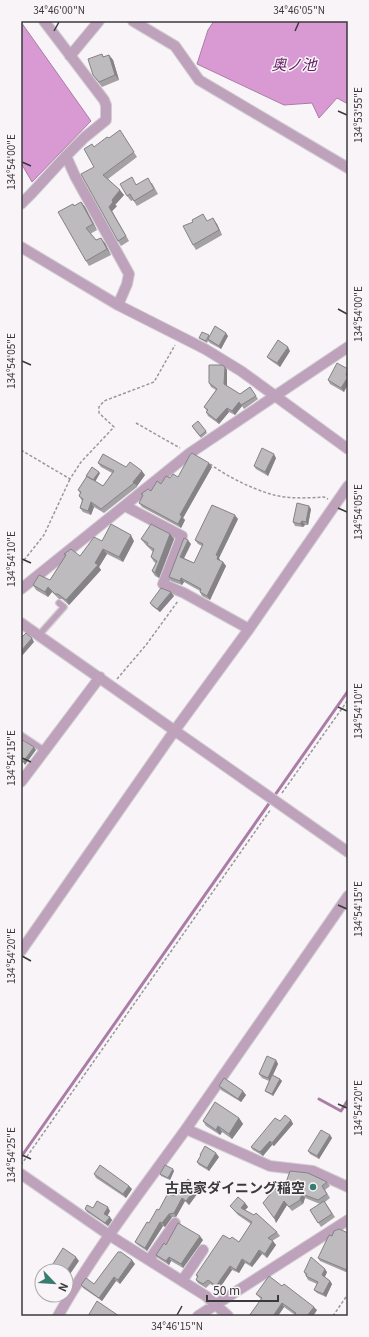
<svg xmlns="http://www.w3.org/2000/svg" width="369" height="1337" viewBox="0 0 369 1337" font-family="Georgia,'Noto Sans JP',serif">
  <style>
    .water { fill: #d99ad4; stroke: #aa7da6 }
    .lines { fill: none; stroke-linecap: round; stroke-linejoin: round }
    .stream { stroke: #aa7da6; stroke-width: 3 }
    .service-casing { stroke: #d2cfd2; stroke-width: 8 }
    .minor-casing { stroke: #d2cfd2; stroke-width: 12 }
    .path { stroke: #9a989a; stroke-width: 1.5; stroke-dasharray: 3 2; stroke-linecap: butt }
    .service { stroke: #bea1bb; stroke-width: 5.5 }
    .minor { stroke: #bea1bb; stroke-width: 10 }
    .wall { fill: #a3a1a3 }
    .shaded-wall { fill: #858385 }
    .building { fill: #bebbbe; stroke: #858385 }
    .ticks { fill: none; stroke: #3b3a3b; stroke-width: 1.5 }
    .poi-dot { fill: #387c6f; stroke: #f8f4f8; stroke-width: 1.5 }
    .labels { text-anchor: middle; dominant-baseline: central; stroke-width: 3; stroke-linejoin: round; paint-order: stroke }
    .poi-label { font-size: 14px; font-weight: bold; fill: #3b3a3b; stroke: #f8f4f8; text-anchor: end }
    .water-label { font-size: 15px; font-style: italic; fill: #641a62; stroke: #f8f4f8 }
    .neatline { fill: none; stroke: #3b3a3b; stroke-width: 1.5 }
    .ticks-label { font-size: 10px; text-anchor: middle; fill: #3b3a3b }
  </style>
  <rect width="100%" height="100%" fill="#f8f4f8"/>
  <path class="water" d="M214,21H348V104L337,98L319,118L312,103L284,105L197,64L208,30Z
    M21,22L91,121L32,182L21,163Z"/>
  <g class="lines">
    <path class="stream" d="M319,1099L341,1111L348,1100
      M21,1157L348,691"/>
    <defs>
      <path id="service" d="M39,635L64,607L59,603
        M21,735L45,751"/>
      <path id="minor" d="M44,21L104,100L106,105V120L85,137L66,156L75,176L129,274L127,284L118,305
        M133,21L175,46L199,80L348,168
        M70,56L99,21
        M21,204L31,194L66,156
        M21,247L118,305L205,349L241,371L348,449
        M125,506L182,536L163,584L184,593L249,629
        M21,589L190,453L348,347
        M21,623L348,852
        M21,782L100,677
        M21,951L175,730L249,629L348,486
        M186,1129L270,1166L313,1171L348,1187
        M21,1174L109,1235L206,1296L228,1316
        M149,1260L175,1223
        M182,1281L203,1250
        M58,1316C95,1250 142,1190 186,1129C240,1052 294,974 348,896
        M198,1316L348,1220"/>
    </defs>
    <use href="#service" class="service-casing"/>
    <use href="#minor" class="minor-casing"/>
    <path class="path" d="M136,423L180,448
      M21,450L70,479L81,462L114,427L99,413V407L104,401L154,382L175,345
      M210,464C228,477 252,489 274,495C290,499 308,498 324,497L328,499
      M21,564L44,535L70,479
      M117,679L146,645L178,601
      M282,793L348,700
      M21,1165L271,809
      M333,1316L348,1294"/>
    <use href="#service" class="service"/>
    <use href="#minor" class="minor"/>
  </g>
  <path class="wall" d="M102,54L104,57L109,55L113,60L119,80L102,87L93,75Z
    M123,135L137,157L108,179L124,195L115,205L117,206L112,211L129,241L121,246L118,241L94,167V147L109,138Z
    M152,183L158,194L137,206L133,200L131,201L127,196L136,184Z
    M81,202L85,207L97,230L90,234L96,240L105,243L111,255L89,266L86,261L74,206Z
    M208,221L217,224L222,235L196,250L193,245Z
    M209,335V336H228L221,349L210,343L208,341L207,343L200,339L199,338Z
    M290,351L280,367L270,360L267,357Z
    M225,367L227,370V386L240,394L250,387L258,399L244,409L242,406L235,415L229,412L219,424L208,416L206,412L207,411L204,407L216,390L211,387L209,383Z
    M348,369L344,392L330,384L328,380Z
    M193,428L206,431L207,433L201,438Z
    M276,458L268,476L256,469L254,466Z
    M98,463L126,467L145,475L137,486V487L104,513L94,507L91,515L83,512L80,508L82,501L79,496L80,493L78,490L87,477L100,473L95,481L103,486L112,473L101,467Z
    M212,467L183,518L185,520L181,528L142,507L139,503L143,496L141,494L151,491L170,478L178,477Z
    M311,509L308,525H305L303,527L295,526L293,522Z
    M238,519L219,558L220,561L223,562L226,566L210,600L202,596L200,592V591L184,582L182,585L171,581L169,577L191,544L184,558L194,563L202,546L198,544L195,540Z
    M170,534L174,539L159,578L155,576L152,571L156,563L154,562L151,557L153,552L145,544L141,539Z
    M102,541H134L123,562L107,554L99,567L101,570L69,605L62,599H59L52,592L48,597L36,590L33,585L50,580L65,556L64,554L80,556Z
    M174,596L160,612L152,606L150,603Z
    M276,1060L278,1064L273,1075L280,1079L282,1081L273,1096L266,1092L265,1091L269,1081L262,1078L259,1074Z
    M219,1086L246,1095L241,1102L221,1090Z
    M239,1118L243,1124L232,1139L222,1132L220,1135L206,1126L203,1121Z
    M291,1120L293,1124L274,1146L272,1145L263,1156L253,1150L251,1147L280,1121Z
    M330,1135L332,1138L319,1159L310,1154L308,1151Z
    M200,1155L219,1157L209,1171L199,1165L197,1162L201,1156Z
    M174,1171L170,1180L161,1176L160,1174Z
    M94,1174L129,1186L132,1189L126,1198L96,1178Z
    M327,1182L330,1186L325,1190L330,1198L325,1202L335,1217L321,1227L310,1210L320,1204L305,1198L303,1204L292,1211L287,1205L276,1223L278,1193L284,1188Z
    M200,1190L189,1205L185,1201L176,1217H172L165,1227L163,1226L147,1251L138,1245L135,1242L159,1210L175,1196Z
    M245,1203L248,1207L245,1210L277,1232L280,1236L272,1241L276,1245L267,1258L262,1254L252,1267L245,1263L239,1273L232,1270L219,1289L210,1284L206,1288L198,1283L196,1280L197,1277L196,1275L230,1239L239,1242L251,1224L238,1215L230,1206Z
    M93,1208L110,1211L107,1215L112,1220L108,1226L87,1212L85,1209Z
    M348,1233V1273L320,1261L318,1258L332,1236Z
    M203,1240L183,1268L171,1261L169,1265L158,1258L156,1255L166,1245Z
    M135,1264L120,1284L116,1281L102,1301L83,1288L81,1285L94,1284Z
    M304,1272H327L325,1277L330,1281L332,1284L326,1297L317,1293L314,1290L317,1284L308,1280Z
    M256,1294L317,1310L313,1316H294L295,1315L284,1307L278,1316H249L261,1299Z"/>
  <path class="shaded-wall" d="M109,55L113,60L119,80L115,75Z
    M120,190L124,195L115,205L117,206L112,211L129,241L109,207L112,200Z
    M81,202L85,207L97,230L93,224Z
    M213,218L217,224L222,235L219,230Z
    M101,238L105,243L111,255L107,249Z
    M226,333L228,336L221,349L219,346Z
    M288,347L290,351L280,367L277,363Z
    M225,367L227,370V388L224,384Z
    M348,370V384L344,392L341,388L346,375Z
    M239,402L242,406L235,415L232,411Z
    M227,408L229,412L219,424L216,420Z
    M274,454L276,458L268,476L265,472Z
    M209,463L212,467L183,518L185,520L181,528L178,524L180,515Z
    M142,471L145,475L137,486L133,482Z
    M99,472L100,473L95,482L93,480Z
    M91,502L94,507L91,515L88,511Z
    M309,506L311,509L308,525L306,522Z
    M235,515L238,519L219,558L220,560L219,563L217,559L216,555Z
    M302,521L305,525L303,527L300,524Z
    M170,534L174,539L159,578L155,573Z
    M131,535L134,541L123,562L119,557Z
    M188,540L191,544L183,560L180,557Z
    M103,549L107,554L99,567L101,570L69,605L66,600L95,563Z
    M223,562L226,566L210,600L207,596Z
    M181,578L184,582L182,585L180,581Z
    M48,587L52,592L48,597L45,592Z
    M171,592L174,596L160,612L157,609Z
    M32,638L34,642L21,657V651Z
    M34,747L36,750L25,765L23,762Z
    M276,1060L278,1064L270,1081L268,1078Z
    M280,1079L282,1081L273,1096L272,1094Z
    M243,1091L246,1095L241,1102L238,1099Z
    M239,1118L243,1124L232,1139L229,1134Z
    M291,1120L293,1124L274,1146L272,1143Z
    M218,1126L222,1132L220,1135L216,1130Z
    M330,1135L332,1138L319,1159L317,1156Z
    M270,1141L272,1145L263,1156L260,1152Z
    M216,1153L219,1157L209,1171L207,1168Z
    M173,1169L174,1171L170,1180L168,1178Z
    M129,1186L132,1189L126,1198L123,1194Z
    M197,1187L200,1190L189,1205L186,1201Z
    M302,1194L305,1198L303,1204L300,1200Z
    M182,1198L185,1201L176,1217L174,1213Z
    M284,1201L287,1205L276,1223L274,1218Z
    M245,1203L248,1207L243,1212L241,1208Z
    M108,1207L110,1211L107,1217L104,1214Z
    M169,1214L172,1217L165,1227L162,1223Z
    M110,1217L112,1220L108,1226L105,1223Z
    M160,1222L163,1226L147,1251L145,1248Z
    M200,1236L203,1240L183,1268L181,1264Z
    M273,1241L276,1245L267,1258L265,1254Z
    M259,1250L262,1254L252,1267L250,1264Z
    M76,1257L79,1261L66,1280V1272Z
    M169,1257L171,1261L169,1265L166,1261Z
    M242,1259L245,1263L239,1273L236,1270Z
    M132,1260L135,1264L120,1284L118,1280Z
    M230,1266L232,1270L219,1289L216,1286Z
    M325,1269L327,1272L324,1278L322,1275Z
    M114,1277L116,1281L102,1301L99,1298Z
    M330,1281L332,1284L326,1297L323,1294Z
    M282,1303L284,1307L278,1316H273Z
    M314,1307L317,1310L313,1316H307Z"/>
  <path class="building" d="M102,54L103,57L109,55L115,75L99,82L93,75L88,59Z
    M120,130L134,152L103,175L120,190L112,200L113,202L109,207L126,236L118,241L81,174L94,167L84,149L92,144L94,147L107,137L109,138Z
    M132,177L136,185L148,178L154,189L134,201L130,194L127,196L120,184Z
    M81,202L93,224L86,228L96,240L101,238L107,249L86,261L58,212L73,204L74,206Z
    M203,214L207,221L213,218L219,230L193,245L183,226L193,222L192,220Z
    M215,326L226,333L219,346L208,339Z
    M202,332L209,335L206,341L199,338Z
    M278,340L288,347L277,363L267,357Z
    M337,363L348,369L346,375L348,377L341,388L328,380Z
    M209,365H222L225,367L224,384L240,394L250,387L256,396L241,405L239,402L232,411L227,408L216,420L206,412L208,410L204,407L217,389L209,383Z
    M198,421L206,431L200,436L192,426Z
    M262,448L274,454L265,472L254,466Z
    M192,453L209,463L180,515L182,516L178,524L139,503L143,495L141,494L148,489L151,491L157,481L161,484L166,476L170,478L173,474L178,477L190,455Z
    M103,454L126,467L130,462L142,471L133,482L134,483L101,509L91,502L88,511L80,508L83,499L79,496L81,492L78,490L87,476L103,486L114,471L98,463Z
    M92,467L99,472L93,480L86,476Z
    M297,503L309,506L306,522L302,521L300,524L293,522Z
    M212,505L235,515L216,555L218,556L217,559L223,562L207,596L200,592L201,589L181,578L180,581L169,577L184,538L188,540L180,557L194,563L203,544L195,540Z
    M111,524L131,535L119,557L103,549L95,563L98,565L66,600L58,594H55L48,587L45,592L33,585L39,575L50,580L66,555L64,554L71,549L80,556L94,537L102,541Z
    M151,524L170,534L155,573L152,571L157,561L151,557L154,549L147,545L148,543L141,539Z
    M161,588L171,592L157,609L150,603Z
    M26,633L32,638L21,651V638Z
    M21,739L34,747L23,762L21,760Z
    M267,1056L276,1060L268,1078L259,1074Z
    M272,1075L280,1079L272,1094L265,1091Z
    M224,1078L243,1091L238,1099L219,1086Z
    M215,1102L239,1118L229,1134L218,1126L216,1130L203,1121Z
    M285,1115L291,1120L272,1143L270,1141L260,1152L251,1147L275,1118L280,1121Z
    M321,1130L330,1135L317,1156L308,1151Z
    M205,1146L216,1153L207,1168L197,1162L201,1155H200Z
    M100,1165L129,1186L123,1194L94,1174Z
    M165,1165L173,1169L168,1178L160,1174Z
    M290,1171L308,1173L327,1182L322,1186L327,1194L318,1200L302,1194L300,1200L289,1207L284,1201L274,1218L263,1203L275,1188L278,1193L281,1187L284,1188Z
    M188,1179L197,1187L186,1201L182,1198L174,1213L169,1214L162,1223L160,1222L145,1248L135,1242L147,1222L149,1223L157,1209L159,1210L168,1193L175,1196Z
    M238,1197L245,1203L241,1208L254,1215L256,1213L277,1232L268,1238L273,1241L265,1254L259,1250L250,1264L242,1259L236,1270L230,1266L216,1286L208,1280L203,1284L196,1280L198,1276L196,1275L223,1235L230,1239L232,1237L239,1242L252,1222L236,1212L230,1206Z
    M97,1201L108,1207L104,1214L110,1217L105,1223L85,1209L87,1205L93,1208Z
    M324,1201L332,1214L318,1223L310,1210Z
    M178,1223L200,1236L181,1264L169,1257L166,1261L156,1255L164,1243L166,1245Z
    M339,1229L348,1233V1268L347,1270L318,1258L329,1235L332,1236L334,1231Z
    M63,1248L76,1257L66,1272V1271H56L51,1267Z
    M118,1252H121L132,1260L118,1280L114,1277L99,1298L81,1285L86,1278L94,1284Z
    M311,1257L325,1269L322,1275L330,1281L323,1294L314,1290L318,1282L306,1276L307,1274L304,1272Z
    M269,1276L282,1286L284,1284L314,1307L307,1316H294L296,1313L282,1303L273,1316H249L262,1298L256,1294Z
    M97,1301L119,1316H88Z"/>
  <path class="ticks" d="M54,31L59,22M295,31L299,22M338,111L347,115M22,162L31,166M338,309L347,314M22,361L31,365M338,508L347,512M22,559L31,563M338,707L347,711M22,758L31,762M338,905L347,909M22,956L31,961M338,1104L347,1108M22,1155L31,1159M177,1315L182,1306"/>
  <circle class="poi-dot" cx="313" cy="1187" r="4"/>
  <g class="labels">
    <g class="poi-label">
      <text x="305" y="1187">古民家ダイニング稲空</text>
    </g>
    <g class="water-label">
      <text x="294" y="63">奥ノ池</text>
    </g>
  </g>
  <rect width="369" height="1337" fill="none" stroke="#f8f4f8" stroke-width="44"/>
  <g transform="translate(54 1283) rotate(115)"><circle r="19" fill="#f8f4f8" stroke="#acaaac"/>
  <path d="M0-3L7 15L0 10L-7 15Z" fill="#387c6f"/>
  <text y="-6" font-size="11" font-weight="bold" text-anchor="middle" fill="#3b3a3b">N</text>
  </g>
  <path d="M207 1295v6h71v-6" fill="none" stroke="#3b3a3b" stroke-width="2"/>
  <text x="213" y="1295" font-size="12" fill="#3b3a3b" stroke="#f8f4f8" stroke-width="3" paint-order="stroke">50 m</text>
  <rect x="22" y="22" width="325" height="1293" class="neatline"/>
  <g class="ticks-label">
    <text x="59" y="14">34°46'00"N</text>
    <text x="299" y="14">34°46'05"N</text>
    <text transform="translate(358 115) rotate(-90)" y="4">134°53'55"E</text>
    <text transform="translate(11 162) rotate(-90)" y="4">134°54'00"E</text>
    <text transform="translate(358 314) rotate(-90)" y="4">134°54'00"E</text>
    <text transform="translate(11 361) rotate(-90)" y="4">134°54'05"E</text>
    <text transform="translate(358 512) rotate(-90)" y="4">134°54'05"E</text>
    <text transform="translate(11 559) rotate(-90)" y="4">134°54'10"E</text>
    <text transform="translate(358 711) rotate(-90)" y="4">134°54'10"E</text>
    <text transform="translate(11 758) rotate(-90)" y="4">134°54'15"E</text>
    <text transform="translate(358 909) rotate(-90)" y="4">134°54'15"E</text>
    <text transform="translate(11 956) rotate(-90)" y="4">134°54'20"E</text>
    <text transform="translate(358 1108) rotate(-90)" y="4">134°54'20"E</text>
    <text transform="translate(11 1155) rotate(-90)" y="4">134°54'25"E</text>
    <text x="177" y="1330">34°46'15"N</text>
  </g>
</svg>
